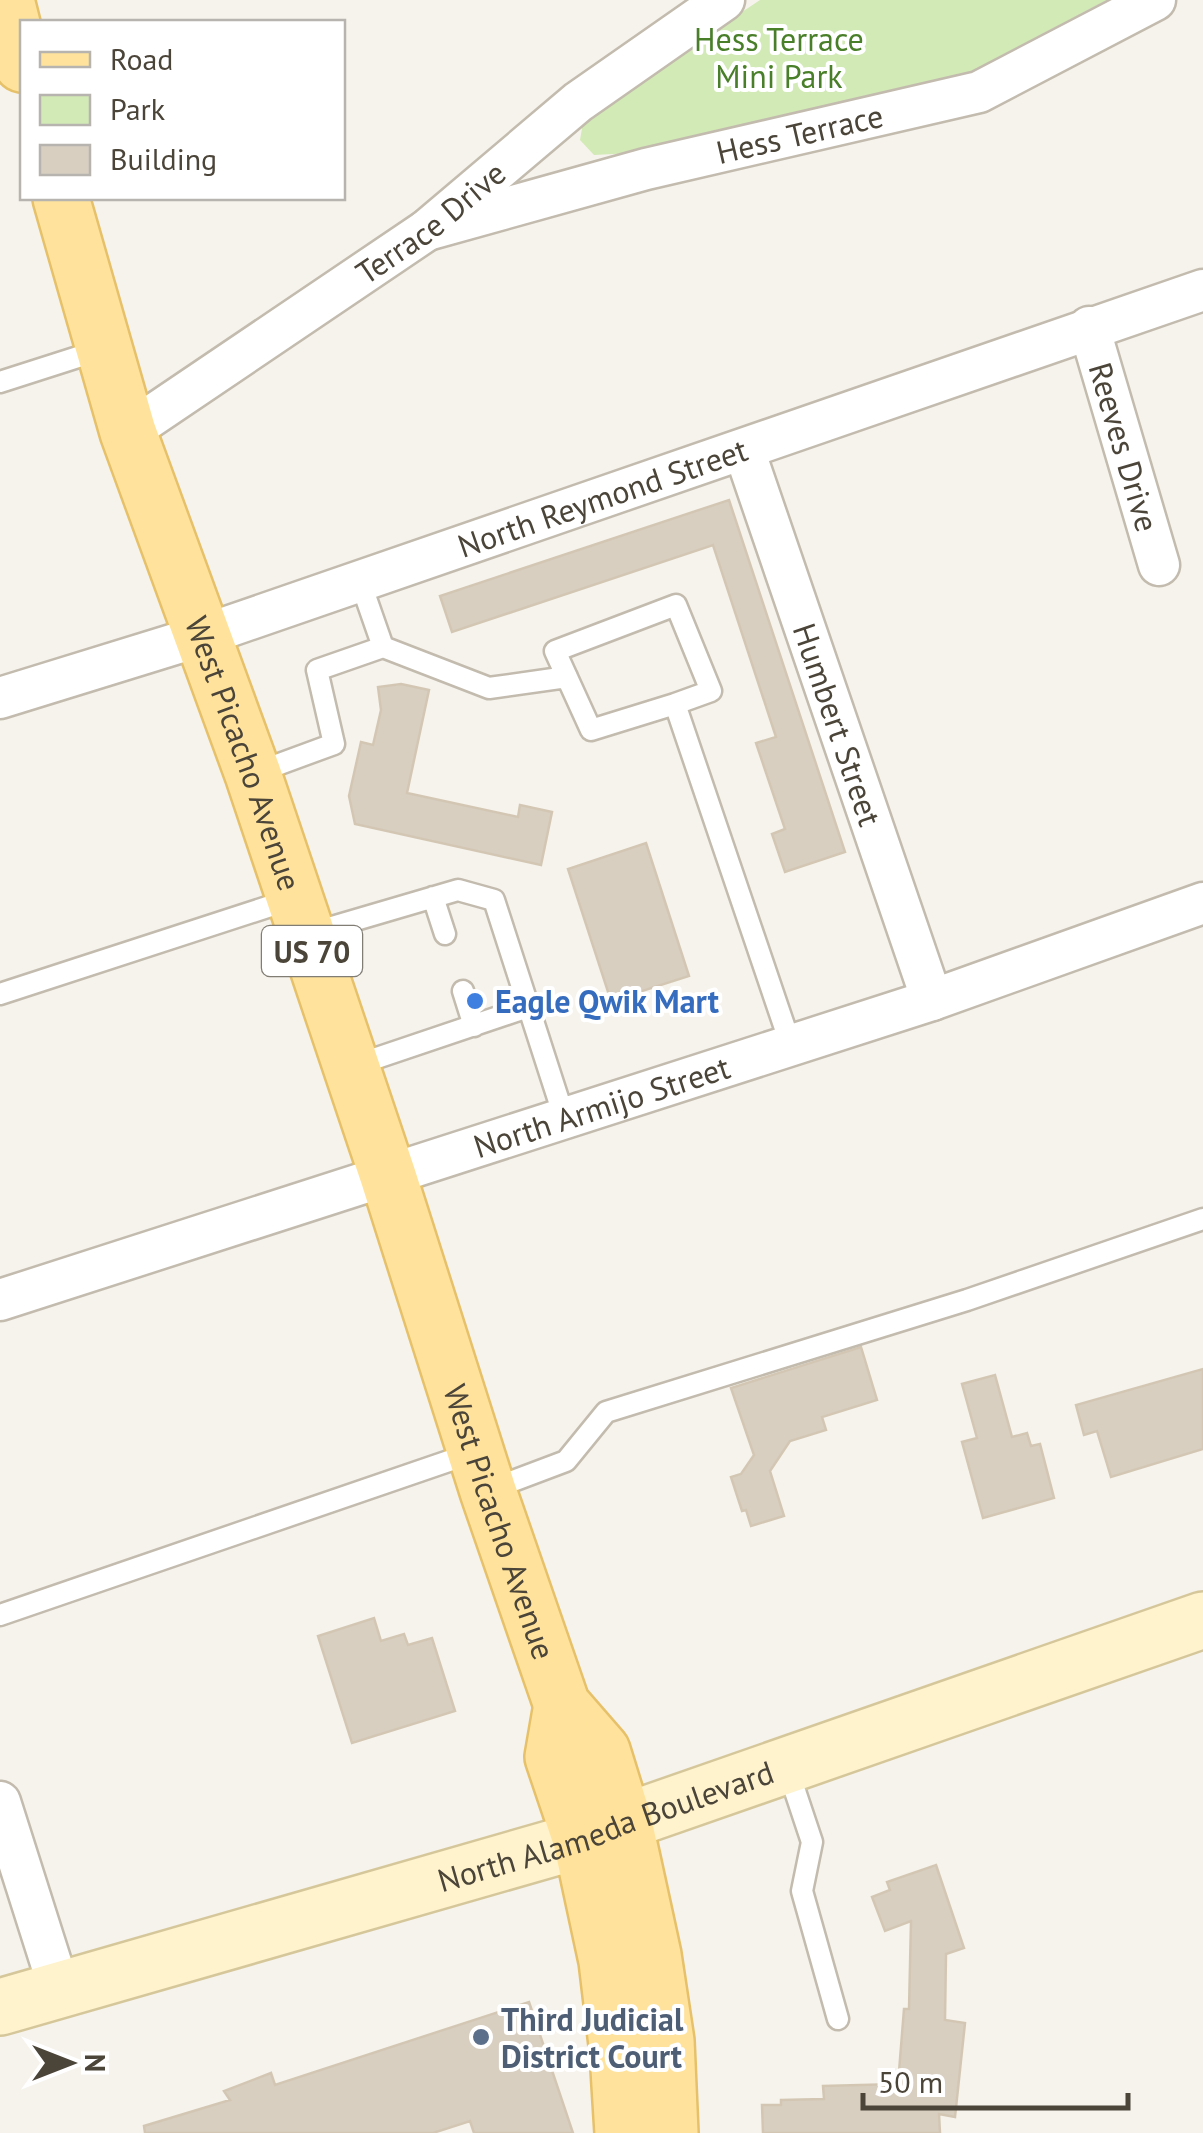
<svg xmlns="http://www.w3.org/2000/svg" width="1203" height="2133" viewBox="0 0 1203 2133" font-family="'PT Sans',sans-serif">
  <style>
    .green { fill: #d2eab5 }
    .building { fill: #d8cfc1; stroke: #d3c7b4; stroke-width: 2.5 }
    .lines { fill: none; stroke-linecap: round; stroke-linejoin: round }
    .lane-casing { stroke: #c2bbae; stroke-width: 25 }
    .street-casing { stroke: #c2bbae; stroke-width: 45 }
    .secondary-casing { stroke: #d6c79b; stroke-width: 60 }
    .primary-casing { stroke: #e6c16a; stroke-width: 60 }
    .lane { stroke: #fff; stroke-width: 20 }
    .street { stroke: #fff; stroke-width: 40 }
    .secondary { stroke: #fff3cd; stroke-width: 55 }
    .primary { stroke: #ffe39c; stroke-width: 55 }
    .shop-dot { fill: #3f7fe0; stroke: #fff; stroke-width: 4 }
    .service-dot { fill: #5c6f8a; stroke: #fff; stroke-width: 4 }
    .labels { text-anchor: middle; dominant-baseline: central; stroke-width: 8; stroke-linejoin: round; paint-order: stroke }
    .shield { fill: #fff; stroke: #817c74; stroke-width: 2.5 }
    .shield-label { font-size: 30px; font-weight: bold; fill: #4b4439 }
    .park-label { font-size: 32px; fill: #4a7f2a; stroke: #fff }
    .street-label { font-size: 32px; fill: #4b4439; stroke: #fff }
    .shop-label { font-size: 32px; font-weight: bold; fill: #366cbe; stroke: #fff; text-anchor: start }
    .service-label { font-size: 32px; font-weight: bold; fill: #4e5e75; stroke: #fff; text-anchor: start }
  </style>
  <rect width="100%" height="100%" fill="#f6f3ec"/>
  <path class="green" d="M760,0H1107L968,73L632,153L594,155L580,140L584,117Z"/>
  <path class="building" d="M729,500L845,852L785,872L772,834L785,829L756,743L776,737L713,545L452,632L440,596Z
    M401,684L429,690L407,793L518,817L520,805L552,812L541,865L355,824L349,796L361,742L373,745L381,710L378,687Z
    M646,843L689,976L611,1001L568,869Z
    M861,1347L877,1400L822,1417L826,1430L790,1441L770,1471L784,1516L751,1526L746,1510L742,1511L731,1477L741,1474L754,1455L731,1388Z
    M1203,1369V1449L1111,1477L1097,1431L1084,1435L1076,1405Z
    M995,1375L1012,1437L1027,1433L1031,1446L1040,1444L1054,1498L983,1518L962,1442L977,1438L962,1384Z
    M374,1618L381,1641L404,1634L408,1645L432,1638L455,1711L352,1743L318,1636Z
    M936,1865L964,1948L946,1954L945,2020L965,2023L955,2117L939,2114L940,2133H763L762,2105H781V2100L824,2099L823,2086L898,2084L904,2009H909L911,1921L885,1931L872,1897L890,1890L887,1882Z
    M529,2002L573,2133H474L470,2121L433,2133H145L144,2126L230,2100L224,2091L271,2073L275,2085Z"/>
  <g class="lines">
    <defs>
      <path id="lane" d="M0,382L103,349
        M360,581L383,647L489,688L567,677
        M675,704L591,730L555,651L676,605L711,691L675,704L791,1046
        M255,773L334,744L317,670L383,647
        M433,897L445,934
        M308,934L458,890L494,900L565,1120
        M463,991L474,1026
        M0,994L292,899
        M353,1066L528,1007
        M489,1490L566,1461L606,1412L967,1300L1203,1219
        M0,1615L475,1452
        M787,1767L812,1842L802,1891L838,2019"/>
      <g id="street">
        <path id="s1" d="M427,230L646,169L979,92L1155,0"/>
        <path id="s2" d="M1089,327L1159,565"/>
        <path id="s3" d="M128,432L427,230L578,102L724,0"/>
        <path id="s4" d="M744,450L932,1000"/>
        <path id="s5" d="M0,698L204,635L1203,290"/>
        <path id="s6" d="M0,1300L932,1000L1203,903"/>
        <path d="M0,1802L59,1988"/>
      </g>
      <g id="secondary">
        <path id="s7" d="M0,2007L581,1840L624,1822L1203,1620"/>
      </g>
      <g id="primary">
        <path d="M6,0L22,64"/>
        <path id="s8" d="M61,198L128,432L253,774L388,1176L488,1491L562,1705L602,1751L624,1822L653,1955L666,2041L670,2133"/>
        <path d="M562,1705L553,1757L581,1840L607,1961L618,2053L623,2133"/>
      </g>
    </defs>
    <use href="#lane" class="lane-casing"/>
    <use href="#street" class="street-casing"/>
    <use href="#secondary" class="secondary-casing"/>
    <use href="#primary" class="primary-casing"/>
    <use href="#lane" class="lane"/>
    <use href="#street" class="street"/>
    <use href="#secondary" class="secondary"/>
    <use href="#primary" class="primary"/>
  </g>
  <circle class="shop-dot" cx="475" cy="1001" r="10"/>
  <circle class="service-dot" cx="481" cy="2037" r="10"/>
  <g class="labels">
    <rect class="shield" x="262" y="926" width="100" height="50" rx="8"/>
    <g class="shield-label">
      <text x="312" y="951">US 70</text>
    </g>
    <g class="park-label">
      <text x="779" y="39">Hess Terrace<tspan x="779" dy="37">Mini Park</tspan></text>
    </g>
    <g class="street-label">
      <text stroke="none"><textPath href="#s1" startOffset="385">Hess Terrace</textPath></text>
      <text stroke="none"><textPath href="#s3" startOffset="368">Terrace Drive</textPath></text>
      <text stroke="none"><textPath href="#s2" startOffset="125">Reeves Drive</textPath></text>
      <text stroke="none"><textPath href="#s5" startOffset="635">North Reymond Street</textPath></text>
      <text stroke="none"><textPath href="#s4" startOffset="290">Humbert Street</textPath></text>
      <text stroke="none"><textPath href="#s8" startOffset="585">West Picacho Avenue</textPath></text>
      <text stroke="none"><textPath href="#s6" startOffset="632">North Armijo Street</textPath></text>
      <text stroke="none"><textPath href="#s8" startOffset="1395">West Picacho Avenue</textPath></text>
      <text stroke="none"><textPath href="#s7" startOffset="632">North Alameda Boulevard</textPath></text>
    </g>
    <g class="shop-label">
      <text x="495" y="1001">Eagle Qwik Mart</text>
    </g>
    <g class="service-label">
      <text x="501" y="2019">Third Judicial<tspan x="501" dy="37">District Court</tspan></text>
    </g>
  </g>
  <rect x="20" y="20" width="325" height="180" fill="#ffffff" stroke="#b7b4b0" stroke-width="2.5"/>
  <rect x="40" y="52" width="50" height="15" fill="#ffe39c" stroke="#b7b4b0" stroke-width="2.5"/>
  <text x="110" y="70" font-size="30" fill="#4b4439">Road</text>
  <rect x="40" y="95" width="50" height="30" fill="#d2eab5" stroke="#b7b4b0" stroke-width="2.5"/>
  <text x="110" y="120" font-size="30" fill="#4b4439">Park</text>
  <rect x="40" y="145" width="50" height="30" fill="#d8cfc1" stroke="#b7b4b0" stroke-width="2.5"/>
  <text x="110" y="170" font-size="30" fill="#4b4439">Building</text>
  <g transform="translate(70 2063) rotate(90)" stroke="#ffffff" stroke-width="8" paint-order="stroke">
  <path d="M0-8L18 38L0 25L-18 38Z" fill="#4b4439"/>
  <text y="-15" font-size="28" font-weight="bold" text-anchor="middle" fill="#4b4439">N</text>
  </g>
  <path d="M863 2093v15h265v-15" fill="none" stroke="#4b4439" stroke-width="5"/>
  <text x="878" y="2093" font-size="30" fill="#4b4439" stroke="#ffffff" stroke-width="8" paint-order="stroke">50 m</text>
</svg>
